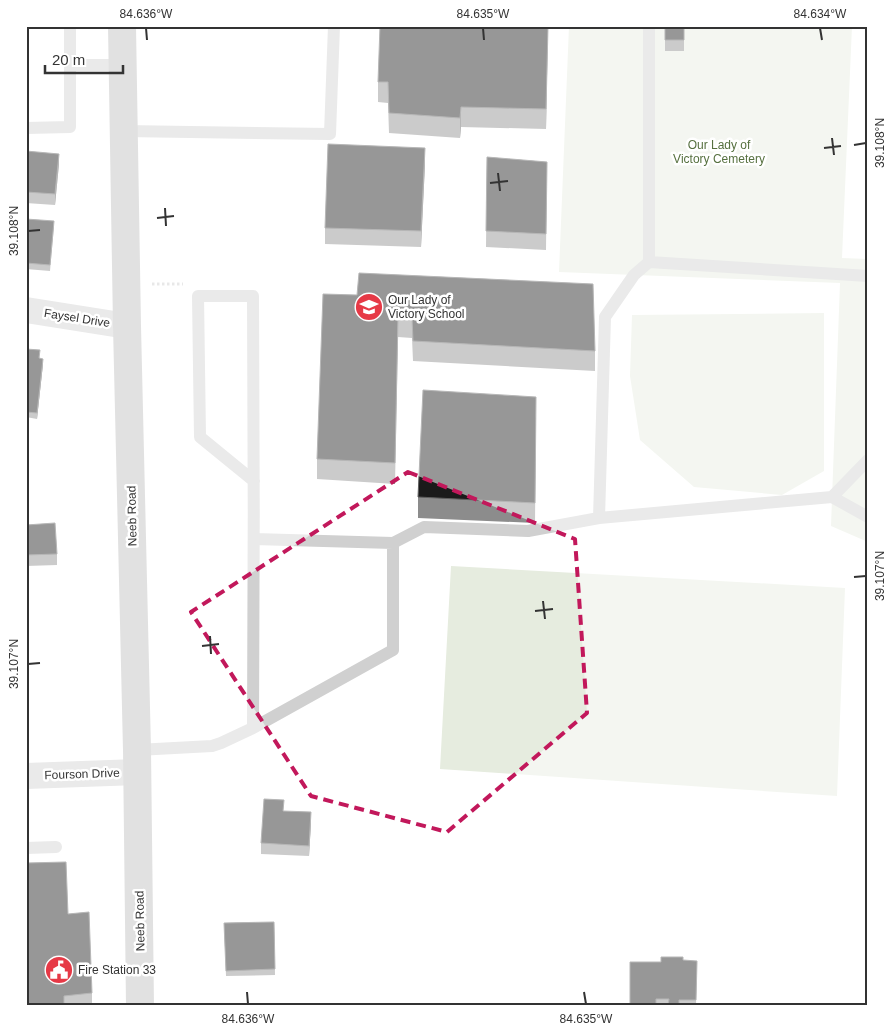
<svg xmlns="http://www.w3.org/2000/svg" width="894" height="1032" viewBox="0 0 894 1032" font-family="Helvetica,sans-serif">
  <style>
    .green { fill: #e6ecdf }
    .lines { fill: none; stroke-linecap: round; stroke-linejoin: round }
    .path { stroke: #cdcdcd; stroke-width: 3; stroke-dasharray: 2.5 2.5; stroke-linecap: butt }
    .lane { stroke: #d0d0d0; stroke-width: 12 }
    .street { stroke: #d0d0d0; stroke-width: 26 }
    .secondary { stroke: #bdbdbd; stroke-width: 28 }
    .wall { fill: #8c8c8c }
    .shaded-wall { fill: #5f5f5f }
    .building { fill: #1a1a1a; stroke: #5f5f5f }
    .marked { fill: none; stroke: #c2185b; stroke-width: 4; stroke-dasharray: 10 6; stroke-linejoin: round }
    .ticks { fill: none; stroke: #333; stroke-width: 2 }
    .labels { text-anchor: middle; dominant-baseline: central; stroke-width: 5; stroke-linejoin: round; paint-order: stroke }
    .park-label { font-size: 12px; fill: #56703f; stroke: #fff }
    .poi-label { font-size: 12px; fill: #333; stroke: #fff; text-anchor: start }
    .street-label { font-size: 12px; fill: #333; stroke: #fff }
    .neatline { fill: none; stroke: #333; stroke-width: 2 }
    .ticks-label { font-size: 12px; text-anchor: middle; fill: #333 }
  </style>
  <rect width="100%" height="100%" fill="#fff"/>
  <path class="green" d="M569,26H852L842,258L868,259V542L831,526L840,283L559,272Z
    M824,313V471L782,495L694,487L640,440L630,376L632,315Z
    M451,566L845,588L837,796L440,769Z"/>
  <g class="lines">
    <path class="path" d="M152,284H183"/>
    <path class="lane" d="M649,26V262
      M70,65H123
      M26,128L70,127V26
      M124,131L330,134L334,26
      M832,497L868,517
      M599,518L605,317L634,275L649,262L868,276
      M393,543L424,527L528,531L599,518L832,497L868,460
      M253,728L393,650V543L254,539
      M137,750L212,746L221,743L253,728C254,584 254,440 253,296H198L200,437L254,481
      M26,848L56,847"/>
    <path class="street" d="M26,310L127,326
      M26,776L138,772"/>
    <path class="secondary" d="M122,26L127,326L137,750L140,1006"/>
  </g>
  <path class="wall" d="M548,26L546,129L461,127L460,138L389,133L388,103L378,102V82Z
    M665,26H684V51H665Z
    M26,151L59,164L55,205L26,203Z
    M487,157L547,162L546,250L486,247Z
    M425,164L421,247L325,244V228Z
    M26,219L54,226L50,271L26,269Z
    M357,295L595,351V371L413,361L412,338L398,337L395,484L317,479V459Z
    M26,349L40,358L43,364L37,419L26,417Z
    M536,417L535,523L418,518V497Z
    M26,525L57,554V565L26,566Z
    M311,823L309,856L261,854V843Z
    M68,914L92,993V1006H26Z
    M274,922L275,975L226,976L224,923Z
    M697,961L696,1006H630L661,962Z"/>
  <path class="shaded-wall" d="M548,26L546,129V109Z
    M461,107V127L460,138V118Z
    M425,148V164L421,247V231Z
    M59,154V164L55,205V194Z
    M43,359V364L37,419V413Z
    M311,812V823L309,856V846Z"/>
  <path class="building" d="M380,26H548L546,109L461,107L460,118L389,113L388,82H378Z
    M665,26H684V40H665Z
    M328,144L425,148L421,231L325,228Z
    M26,151L59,154L55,194L26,192Z
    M487,157L547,162L546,234L486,231Z
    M26,219L54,221L50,265L26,263Z
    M359,273L593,284L595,351L413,341L412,318L398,317L395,463L317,459L323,294L357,295Z
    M26,349L40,350L39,358L43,359L37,413L26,412Z
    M423,390L536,397L535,503L418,497Z
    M55,523L57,554L26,555V525Z
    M264,799L284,800L283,811L311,812L309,846L261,843Z
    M66,862L68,914L89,912L92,993L64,996V1006H26V863Z
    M274,922L275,969L226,971L224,923Z
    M661,957H683V960L697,961L696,1000H679V1005H668L669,999H656V1006H630V962H661Z"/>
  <path d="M0 0H894V1032H0ZM408,472L575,539L587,713L447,832L311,796L191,612Z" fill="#fff" fill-opacity=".55" fill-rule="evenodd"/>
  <path class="marked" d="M408,472L575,539L587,713L447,832L311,796L191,612Z"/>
  <path class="ticks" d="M146,28L147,40M483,28L484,40M820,28L822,40M832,138L834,155M854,145L866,143M824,148L841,146M498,173L500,191M490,183L508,181M165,208L166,226M157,218L174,216M28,231L40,230M854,577L866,576M543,601L545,619M535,611L553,609M210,636L211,654M202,646L219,644M28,664L40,663M247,992L248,1004M584,992L586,1004"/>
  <defs>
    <symbol id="school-disc" viewBox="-11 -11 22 22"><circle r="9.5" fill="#e63946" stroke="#fff"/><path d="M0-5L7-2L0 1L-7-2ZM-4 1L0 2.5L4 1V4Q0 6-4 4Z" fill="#fff"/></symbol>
    <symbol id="civic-disc" viewBox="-11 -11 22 22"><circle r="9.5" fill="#e63946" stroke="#fff"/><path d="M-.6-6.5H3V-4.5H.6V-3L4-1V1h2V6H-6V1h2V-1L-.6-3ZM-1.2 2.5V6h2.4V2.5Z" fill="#fff"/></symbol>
  </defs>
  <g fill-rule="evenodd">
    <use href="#school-disc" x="353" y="291" width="32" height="32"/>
    <use href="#civic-disc" x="43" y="954" width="32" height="32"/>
  </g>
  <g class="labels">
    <g class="park-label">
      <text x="719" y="145">Our Lady of<tspan x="719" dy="14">Victory Cemetery</tspan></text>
    </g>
    <g class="poi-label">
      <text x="388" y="300">Our Lady of<tspan x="388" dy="14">Victory School</tspan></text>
      <text x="78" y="970">Fire Station 33</text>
    </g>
    <g class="street-label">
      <text transform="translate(77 318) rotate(9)">Faysel Drive</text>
      <text transform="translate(132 516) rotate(-91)">Neeb Road</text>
      <text transform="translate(82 774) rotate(-2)">Fourson Drive</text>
      <text transform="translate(140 921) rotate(-91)">Neeb Road</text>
    </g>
  </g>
  <rect width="894" height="1032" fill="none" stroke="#ffffff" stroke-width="55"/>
  <path d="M45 65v8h78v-8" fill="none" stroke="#333333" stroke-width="2.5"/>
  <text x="52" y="65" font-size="15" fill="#333333" stroke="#ffffff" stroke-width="4" paint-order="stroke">20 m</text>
  <rect x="28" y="28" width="838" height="976" class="neatline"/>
  <g class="ticks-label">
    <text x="146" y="18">84.636°W</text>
    <text x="483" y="18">84.635°W</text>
    <text x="820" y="18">84.634°W</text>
    <text transform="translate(880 143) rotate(-90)" y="4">39.108°N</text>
    <text transform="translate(14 231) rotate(-90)" y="4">39.108°N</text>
    <text transform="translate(880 576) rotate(-90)" y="4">39.107°N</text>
    <text transform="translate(14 664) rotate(-90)" y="4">39.107°N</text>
    <text x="248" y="1023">84.636°W</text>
    <text x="586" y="1023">84.635°W</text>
  </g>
</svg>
